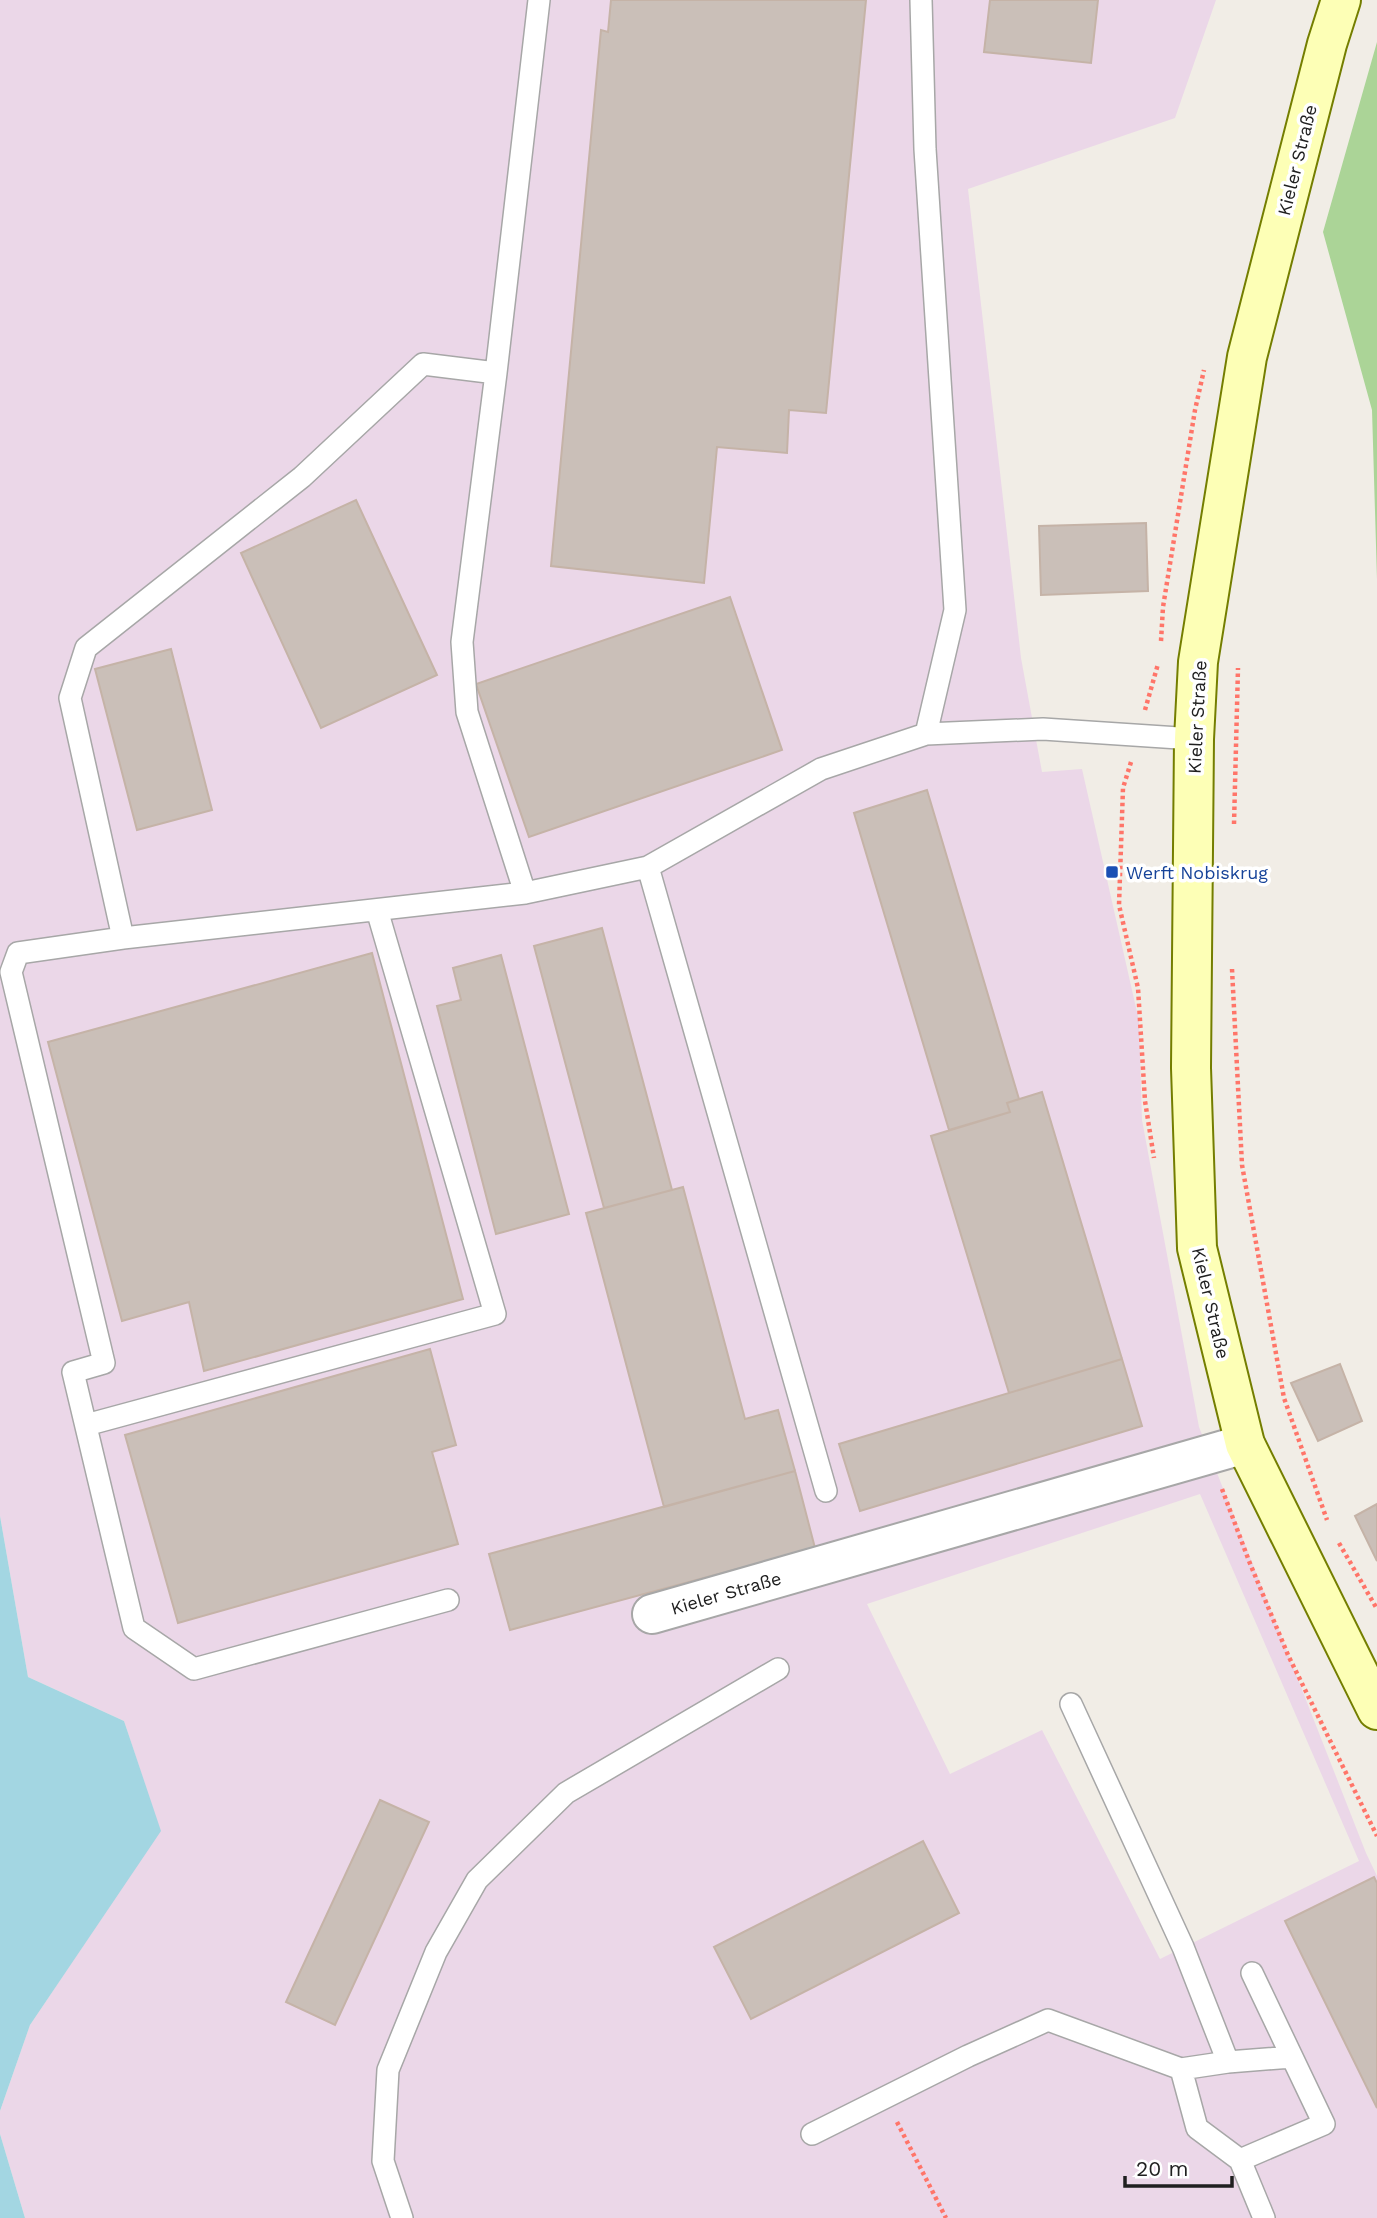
<svg xmlns="http://www.w3.org/2000/svg" width="1377" height="2218" viewBox="0 0 1377 2218" font-family="'Work Sans',sans-serif">
  <style>
    .industrial { fill: #ebd7e8; fill-rule: evenodd }
    .forest { fill: #abd497 }
    .water { fill: #a3d6e2 }
    .building { fill: #cabfb8; stroke: #c5b3a7; stroke-width: 2 }
    .lines { fill: none; stroke-linecap: round; stroke-linejoin: round }
    .lane-casing { stroke: #a7a7a7; stroke-width: 24 }
    .street-casing { stroke: #a7a7a7; stroke-width: 42 }
    .secondary-casing { stroke: #747e00; stroke-width: 42 }
    .path { stroke: #ff7569; stroke-width: 4.5; stroke-dasharray: 3.5 3.5; stroke-linecap: butt }
    .lane { stroke: #fff; stroke-width: 21 }
    .street { stroke: #fff; stroke-width: 38 }
    .secondary { stroke: #fdffb6; stroke-width: 38 }
    .transit-dot { fill: #1a4fb4; stroke: #fff; stroke-width: 2.5 }
    .labels { text-anchor: middle; dominant-baseline: central; stroke-width: 7; stroke-linejoin: round; paint-order: stroke }
    .street-label { font-size: 18px; fill: #202020; stroke: #fff }
    .transit-label { font-size: 18px; fill: #164399; stroke: #fff; text-anchor: start }
  </style>
  <rect width="100%" height="100%" fill="#f1ede6"/>
  <path class="industrial" d="M0,0H1216L1175,118L968,189L1021,658L1042,772L1082,769L1139,1021L1142,1120L1199,1427L1366,1853L1377,1876V2218H25L0,2134V2111L30,2025L160,1831L124,1721L28,1677L0,1516ZM1200,1494L1359,1861L1160,1959L1042,1730L950,1774L867,1604Z"/>
  <path class="forest" d="M1377,42V579L1372,410L1323,232Z"/>
  <path class="water" d="M0,1516L28,1677L124,1721L161,1831L30,2025L0,2111Z
    M0,2134L25,2218H0Z"/>
  <path class="building" d="M611,0H866L826,413L789,410L787,453L717,447L704,583L551,566L601,30L608,32Z
    M990,0H1098L1091,63L984,52Z
    M356,500L437,675L321,728L241,553Z
    M1146,523L1148,591L1041,595L1039,526Z
    M730,597L782,750L529,837L476,684Z
    M171,649L212,810L137,830L95,669Z
    M927,790L1019,1099L1007,1103L1010,1112L949,1130L854,813Z
    M602,928L672,1190L604,1208L534,946Z
    M372,953L463,1299L204,1371L189,1302L122,1321L48,1042Z
    M501,955L569,1214L496,1234L437,1006L461,1000L453,968Z
    M1042,1092L1122,1359L1009,1393L931,1136L1010,1112L1007,1103Z
    M683,1187L745,1419L778,1410L795,1471L664,1507L586,1213Z
    M430,1349L456,1445L432,1452L458,1544L178,1623L125,1435Z
    M1122,1359L1142,1426L860,1511L839,1444Z
    M1340,1364L1362,1421L1318,1441L1291,1383Z
    M795,1471L815,1548L510,1630L489,1554Z
    M1377,1504V1561L1355,1516Z
    M380,1800L429,1822L335,2025L286,2002Z
    M923,1841L959,1913L751,2019L714,1947Z
    M1374,1877L1377,1883V2108L1285,1921Z"/>
  <g class="lines">
    <defs>
      <path id="lane" d="M921,0L925,149L955,610L926,734
        M648,867L826,1491
        M525,893L467,712L462,642L496,373L539,0
        M123,938L70,698L86,648L302,477L423,364L496,373
        M86,1425L495,1314L377,910
        M448,1600L194,1669L134,1628L73,1372L104,1363L11,972L18,953L123,938L525,893L648,867L821,769L926,734L1043,729L1194,739
        M1071,1704L1183,1947L1228,2062
        M1252,1973L1324,2124L1240,2160L1264,2218
        M1181,2069L1228,2062L1292,2057
        M812,2134L968,2056L1048,2020L1181,2069L1197,2128L1240,2160
        M402,2218L383,2161L388,2070L436,1952L477,1880L566,1793L778,1669"/>
      <path id="street" d="M652,1614L1245,1444"/>
      <path id="secondary" d="M1341,0L1327,44L1247,357L1198,662L1194,739L1191,1068L1197,1248L1245,1444L1377,1710"/>
    </defs>
    <use href="#lane" class="lane-casing"/>
    <use href="#street" class="street-casing"/>
    <use href="#secondary" class="secondary-casing"/>
    <path class="path" d="M1161,641L1163,607L1195,410L1204,370
      M1145,710L1158,664
      M1131,762L1123,788L1119,905L1138,988L1145,1101L1154,1158
      M1234,824L1238,668
      M1232,969L1242,1165L1284,1398L1327,1520
      M1222,1489L1249,1561L1288,1655L1377,1836
      M1339,1543L1377,1609
      M897,2122L946,2218"/>
    <use href="#lane" class="lane"/>
    <use href="#street" class="street"/>
    <use href="#secondary" class="secondary"/>
  </g>
  <rect class="transit-dot" x="1105" y="865" width="14" height="14" rx="3.5"/>
  <g class="labels">
    <g class="street-label">
      <text transform="translate(1297 160) rotate(-76)">Kieler Straße</text>
      <text transform="translate(1197 717) rotate(-87)">Kieler Straße</text>
      <text transform="translate(1211 1303) rotate(77)">Kieler Straße</text>
      <text transform="translate(726 1593) rotate(-16)">Kieler Straße</text>
    </g>
    <g class="transit-label">
      <text x="1126" y="872">Werft Nobiskrug</text>
    </g>
  </g>
  <path d="M1125 2176v10h107v-10" fill="none" stroke="#202020" stroke-width="3.5"/>
  <text x="1136" y="2176" font-size="21" fill="#202020" stroke="#ffffff" stroke-width="5" paint-order="stroke">20 m</text>
</svg>
